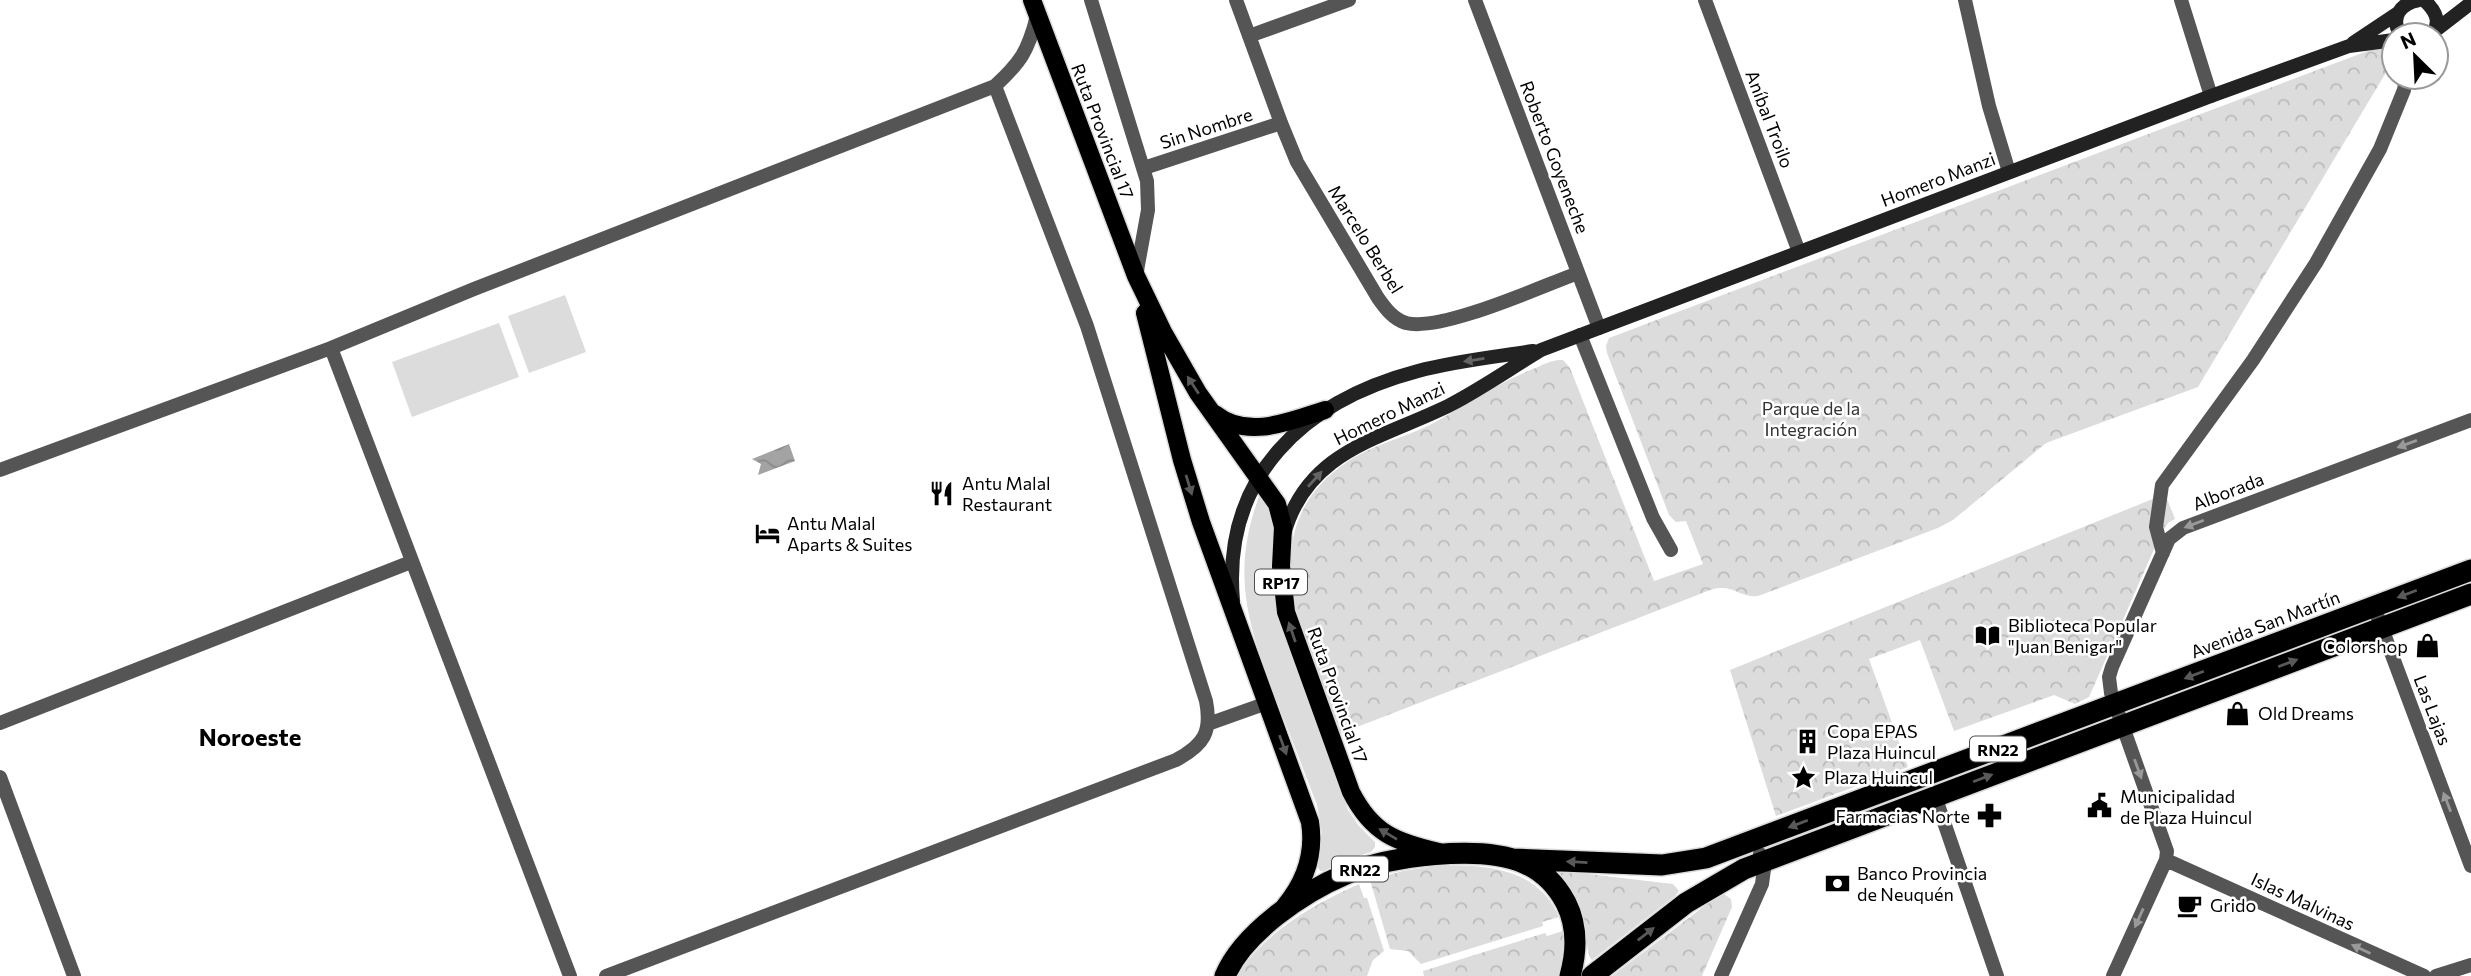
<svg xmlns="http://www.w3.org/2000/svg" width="2471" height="976" viewBox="0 0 2471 976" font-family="Commissioner,sans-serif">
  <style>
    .grass { fill: #dcdcdc }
    .forest { fill: url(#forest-crowns) }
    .water { fill: url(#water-waves) }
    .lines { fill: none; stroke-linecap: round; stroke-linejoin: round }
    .primary-casing { stroke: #dbdbdb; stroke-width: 21 }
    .highway-casing { stroke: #dbdbdb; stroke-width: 24 }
    .street { stroke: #555; stroke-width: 14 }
    .secondary { stroke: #222; stroke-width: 14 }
    .primary { stroke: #000; stroke-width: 18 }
    .highway { stroke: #000; stroke-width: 21 }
    .oneway { fill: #646464 }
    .oneway2 { fill: #595959 }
    .oneway3 { fill: #999 }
    .labels { text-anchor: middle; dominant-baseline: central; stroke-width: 5; stroke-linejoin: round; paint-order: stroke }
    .shield { fill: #fff; stroke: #4c4c4c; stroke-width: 2 }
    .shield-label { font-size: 16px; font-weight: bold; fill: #000 }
    .street-label { font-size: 18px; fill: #000; stroke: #fff }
    .park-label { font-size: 18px; fill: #333; stroke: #fff }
    .poi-label { font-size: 18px; fill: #000; stroke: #fff; text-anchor: start }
    .district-label { font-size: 24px; font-weight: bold; fill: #000; stroke: #fff }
  </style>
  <defs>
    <pattern id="forest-crowns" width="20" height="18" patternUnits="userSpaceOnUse" patternTransform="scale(1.75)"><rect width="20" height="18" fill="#dcdcdc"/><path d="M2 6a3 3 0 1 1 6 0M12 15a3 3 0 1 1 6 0" fill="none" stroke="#bbb"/></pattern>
    <pattern id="water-waves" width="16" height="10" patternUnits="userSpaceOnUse" patternTransform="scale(1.75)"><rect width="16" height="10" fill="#a3a3a3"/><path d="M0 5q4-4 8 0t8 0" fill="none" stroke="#8b8b8b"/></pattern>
  </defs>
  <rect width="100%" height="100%" fill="#fff"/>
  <path class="grass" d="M565,295L586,352L529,373L508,316Z
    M499,323L519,377L412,417L392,362Z
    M1260,494L1271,513L1274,528L1272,566L1276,611L1348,810L1359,826L1375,842V847L1371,852L1346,860L1324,871H1320L1318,867L1322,832L1317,805C1304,771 1291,737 1278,704C1249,628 1229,575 1260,494Z"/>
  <path class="forest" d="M2394,41V59L2198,387L2046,443L1953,520L1938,528L1758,596C1741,598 1733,584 1713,589L1339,734C1306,647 1245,530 1347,462C1375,443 1410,437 1439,420C1471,401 1498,383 1533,369C1542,365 1552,359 1563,360L1570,368L1654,581L1703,564L1686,521L1676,522L1669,515L1607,353L1606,346L1609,338Z
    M2165,494L2175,519L2169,522L2162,531L2089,697L2075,704L2054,695L1954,731L1920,640L1869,659L1908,767L1776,816L1730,670Z
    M1436,866C1483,864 1538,867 1559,917L1542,922L1543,926L1421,964L1408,951L1390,949L1370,880L1403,871Z
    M1554,870L1673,884L1679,891L1675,896L1592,960C1586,955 1586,924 1582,912C1576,896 1566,883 1554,870Z
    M1359,884L1364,898H1367L1384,951L1373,960L1367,976H1237C1265,932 1312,905 1359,884Z
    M1724,894L1731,899L1732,907L1702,976H1612L1719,895Z
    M1563,931L1566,948L1558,976H1424L1423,971L1545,933L1547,936Z"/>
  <path class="water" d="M789,444L795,461L758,475L761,464L752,459Z"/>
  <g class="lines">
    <defs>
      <path id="primary" d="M1032,0L1136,276L1163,332L1198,393L1277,504L1283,527L1281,566L1286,612L1351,792C1372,833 1395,842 1439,852
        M1145,313L1182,460L1201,522L1310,822C1315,854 1305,882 1285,906
        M1215,414C1247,440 1291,421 1325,410"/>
      <path id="highway" d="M1513,859L1662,865L1706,858L2471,570
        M1225,976C1243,933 1303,892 1346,874C1390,856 1480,844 1524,863C1543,871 1557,886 1566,903C1578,927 1577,951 1570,976
        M1592,976L1686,903L1744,869L2471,594"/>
    </defs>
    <use href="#primary" class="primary-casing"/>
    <use href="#highway" class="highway-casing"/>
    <path class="street" d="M1091,0L1147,181L1148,210L1136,276
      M1236,0L1281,123L1297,162L1378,298C1385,308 1393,319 1406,323C1441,332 1540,287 1578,273
      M1475,0L1599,328
      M1705,0L1799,252
      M1965,0L1989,106L2009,172
      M2181,0L2211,96
      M1249,36L1349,0
      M1144,168L1281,123
      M1580,335L1653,518L1671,550
      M331,348L570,976
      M0,470L331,348L474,289L995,86C1021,62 1028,51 1037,16
      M2163,553L2156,527L2162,485L2253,360L2316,263L2380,149L2404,90L2406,77
      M2374,607L2471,866
      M0,723L411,562
      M1208,724L1267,703
      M0,777L74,976
      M1935,796L1997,976
      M2166,860L2424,976
      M606,976L1176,760C1204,745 1212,732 1206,701L1087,326L995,86
      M1721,976L1762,884L1764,869L1760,854
      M2113,976L2166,860L2167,851L2111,693L2109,677L2112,667L2169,539L2183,528L2471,420
      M2436,976L2471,965"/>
    <path class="secondary" d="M2424,0C2435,10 2442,21 2432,35
      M2436,30L2471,3
      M2401,35C2389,18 2401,3 2419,0
      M2353,43L2398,13
      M1284,534C1308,449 1382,439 1450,405C1481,389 1511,368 1541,350L2211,96L2349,46L2394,40
      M1233,601C1222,476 1304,401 1418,371C1455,361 1494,357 1533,351"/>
    <use href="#primary" class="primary"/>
    <use href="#highway" class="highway"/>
  </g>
  <defs><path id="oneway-solid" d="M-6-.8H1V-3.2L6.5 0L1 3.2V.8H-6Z" transform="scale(1.75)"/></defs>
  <g class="oneway">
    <use href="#oneway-solid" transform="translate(1474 360) rotate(171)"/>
    <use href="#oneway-solid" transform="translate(1315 479) rotate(-48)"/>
  </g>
  <g class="oneway2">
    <use href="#oneway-solid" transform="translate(1193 385) rotate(-123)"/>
    <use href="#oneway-solid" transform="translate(1189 485) rotate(73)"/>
    <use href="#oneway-solid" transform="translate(2407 594) rotate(159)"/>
    <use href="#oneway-solid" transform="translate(1292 632) rotate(-109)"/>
    <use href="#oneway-solid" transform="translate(2288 663) rotate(-21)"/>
    <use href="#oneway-solid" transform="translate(2194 675) rotate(159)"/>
    <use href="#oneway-solid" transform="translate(1283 745) rotate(70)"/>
    <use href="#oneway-solid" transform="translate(1983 778) rotate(-21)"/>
    <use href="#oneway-solid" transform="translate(1798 824) rotate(159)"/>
    <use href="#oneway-solid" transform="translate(1388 834) rotate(-149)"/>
    <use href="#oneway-solid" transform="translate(1577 862) rotate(-177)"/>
    <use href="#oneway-solid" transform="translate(1646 934) rotate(-38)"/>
  </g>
  <g class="oneway3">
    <use href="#oneway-solid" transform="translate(2407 444) rotate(160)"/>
    <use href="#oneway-solid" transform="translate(2194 524) rotate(159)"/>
    <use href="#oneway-solid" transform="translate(2138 769) rotate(70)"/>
    <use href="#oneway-solid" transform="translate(2447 802) rotate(-111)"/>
    <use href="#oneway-solid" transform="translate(2139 918) rotate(114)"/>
    <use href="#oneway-solid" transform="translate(2361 949) rotate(-155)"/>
  </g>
  <defs>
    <symbol id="restaurant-bare" viewBox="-9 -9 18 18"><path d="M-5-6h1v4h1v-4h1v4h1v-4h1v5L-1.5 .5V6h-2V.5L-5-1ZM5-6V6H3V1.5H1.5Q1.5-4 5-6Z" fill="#000" stroke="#fff" stroke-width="2.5" paint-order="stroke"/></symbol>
    <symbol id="hotel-bare" viewBox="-9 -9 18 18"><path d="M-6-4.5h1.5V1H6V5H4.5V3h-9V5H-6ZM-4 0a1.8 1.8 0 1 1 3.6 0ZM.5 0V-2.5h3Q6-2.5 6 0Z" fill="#000" stroke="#fff" stroke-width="2.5" paint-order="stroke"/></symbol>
    <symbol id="library-bare" viewBox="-9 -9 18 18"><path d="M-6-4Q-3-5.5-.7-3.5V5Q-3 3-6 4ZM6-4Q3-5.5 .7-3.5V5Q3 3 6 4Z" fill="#000" stroke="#fff" stroke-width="2.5" paint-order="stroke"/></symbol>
    <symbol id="shop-bare" viewBox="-9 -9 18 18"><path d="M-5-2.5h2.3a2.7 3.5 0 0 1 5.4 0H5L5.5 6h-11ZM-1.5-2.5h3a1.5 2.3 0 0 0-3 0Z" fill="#000" stroke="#fff" stroke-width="2.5" paint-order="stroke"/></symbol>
    <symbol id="building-bare" viewBox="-9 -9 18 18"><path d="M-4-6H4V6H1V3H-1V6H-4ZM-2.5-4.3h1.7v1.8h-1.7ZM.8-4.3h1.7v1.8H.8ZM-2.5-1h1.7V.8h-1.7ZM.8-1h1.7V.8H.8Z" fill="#000" stroke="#fff" stroke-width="2.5" paint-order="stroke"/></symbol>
    <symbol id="sight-bare" viewBox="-9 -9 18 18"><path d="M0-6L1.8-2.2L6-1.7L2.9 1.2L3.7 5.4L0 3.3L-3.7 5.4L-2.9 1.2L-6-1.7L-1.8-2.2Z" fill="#000" stroke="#fff" stroke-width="2.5" paint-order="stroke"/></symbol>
    <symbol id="civic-bare" viewBox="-9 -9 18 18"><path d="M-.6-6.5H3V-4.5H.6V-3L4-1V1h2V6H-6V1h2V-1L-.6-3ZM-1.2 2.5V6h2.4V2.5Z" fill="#000" stroke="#fff" stroke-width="2.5" paint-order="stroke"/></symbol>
    <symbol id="pharmacy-bare" viewBox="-9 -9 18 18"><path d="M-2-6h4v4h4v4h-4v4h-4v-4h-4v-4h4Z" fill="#000" stroke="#fff" stroke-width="2.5" paint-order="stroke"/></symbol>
    <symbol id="bank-bare" viewBox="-9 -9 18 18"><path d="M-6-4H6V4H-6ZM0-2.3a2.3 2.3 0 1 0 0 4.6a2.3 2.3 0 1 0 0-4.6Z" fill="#000" stroke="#fff" stroke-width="2.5" paint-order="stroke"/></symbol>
    <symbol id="cafe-bare" viewBox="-9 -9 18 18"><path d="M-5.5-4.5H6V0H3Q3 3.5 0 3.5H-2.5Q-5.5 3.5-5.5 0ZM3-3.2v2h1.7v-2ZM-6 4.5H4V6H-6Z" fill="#000" stroke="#fff" stroke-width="2.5" paint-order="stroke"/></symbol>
  </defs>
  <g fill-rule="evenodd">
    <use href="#restaurant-bare" x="924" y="476" width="35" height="35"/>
    <use href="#hotel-bare" x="750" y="516" width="35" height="35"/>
    <use href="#library-bare" x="1970" y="618" width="35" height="35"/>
    <use href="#shop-bare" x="2410" y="628" width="35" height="35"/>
    <use href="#shop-bare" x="2220" y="696" width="35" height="35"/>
    <use href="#building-bare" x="1790" y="724" width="35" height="35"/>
    <use href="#sight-bare" x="1786" y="760" width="35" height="35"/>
    <use href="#civic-bare" x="2082" y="788" width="35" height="35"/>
    <use href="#pharmacy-bare" x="1972" y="798" width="35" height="35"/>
    <use href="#bank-bare" x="1820" y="866" width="35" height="35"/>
    <use href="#cafe-bare" x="2172" y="888" width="35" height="35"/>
  </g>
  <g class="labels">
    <g class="shield">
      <rect x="1255" y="569.5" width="52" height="25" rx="5"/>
      <rect x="1970" y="736.5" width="56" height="25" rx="5"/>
      <rect x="1332" y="856.5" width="56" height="25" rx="5"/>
    </g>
    <g class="shield-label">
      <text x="1281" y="582">RP17</text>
      <text x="1998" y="749">RN22</text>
      <text x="1360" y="869">RN22</text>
    </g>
    <g class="street-label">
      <text transform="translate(1770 119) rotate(69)">Aníbal Troilo</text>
      <text transform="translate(1206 128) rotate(-18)">Sin Nombre</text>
      <text transform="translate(1103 131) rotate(69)">Ruta Provincial 17</text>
      <text transform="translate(1555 157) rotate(69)">Roberto Goyeneche</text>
      <text transform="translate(1938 179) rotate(-21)">Homero Manzi</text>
      <text transform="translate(1366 239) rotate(58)">Marcelo Berbel</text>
      <text transform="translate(1389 413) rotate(-26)">Homero Manzi</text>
      <text transform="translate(2228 491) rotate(-21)">Alborada</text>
      <text transform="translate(2265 624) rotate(-21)">Avenida San Martín</text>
      <text transform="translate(1338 695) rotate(70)">Ruta Provincial 17</text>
      <text transform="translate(2433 710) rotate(69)">Las Lajas</text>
      <text transform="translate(2303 901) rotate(25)">Islas Malvinas</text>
    </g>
    <g class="park-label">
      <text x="1811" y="408">Parque de la<tspan x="1811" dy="21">Integración</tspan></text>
    </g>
    <g class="poi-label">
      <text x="962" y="483">Antu Malal<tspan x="962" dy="21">Restaurant</tspan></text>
      <text x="787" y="523">Antu Malal<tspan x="787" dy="21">Aparts &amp; Suites</tspan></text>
      <text x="2008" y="625">Biblioteca Popular<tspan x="2008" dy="21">"Juan Benigar"</tspan></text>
      <text x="2408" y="646" text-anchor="end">Colorshop</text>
      <text x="2258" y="713">Old Dreams</text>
      <text x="1827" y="731">Copa EPAS<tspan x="1827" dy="21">Plaza Huincul</tspan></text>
      <text x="1824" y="777">Plaza Huincul</text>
      <text x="2120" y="796">Municipalidad<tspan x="2120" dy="21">de Plaza Huincul</tspan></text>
      <text x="1970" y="816" text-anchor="end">Farmacias Norte</text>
      <text x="1857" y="873">Banco Provincia<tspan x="1857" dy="21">de Neuquén</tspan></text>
      <text x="2210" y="905">Grido</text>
    </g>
    <g class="district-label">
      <text x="250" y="736">Noroeste</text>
    </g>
  </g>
  <g transform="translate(2415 56) rotate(336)"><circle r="33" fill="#ffffff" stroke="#999999" stroke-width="2"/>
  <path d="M0-5L12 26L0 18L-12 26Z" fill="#000000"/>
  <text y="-10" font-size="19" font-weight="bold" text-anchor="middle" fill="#000000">N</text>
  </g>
</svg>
